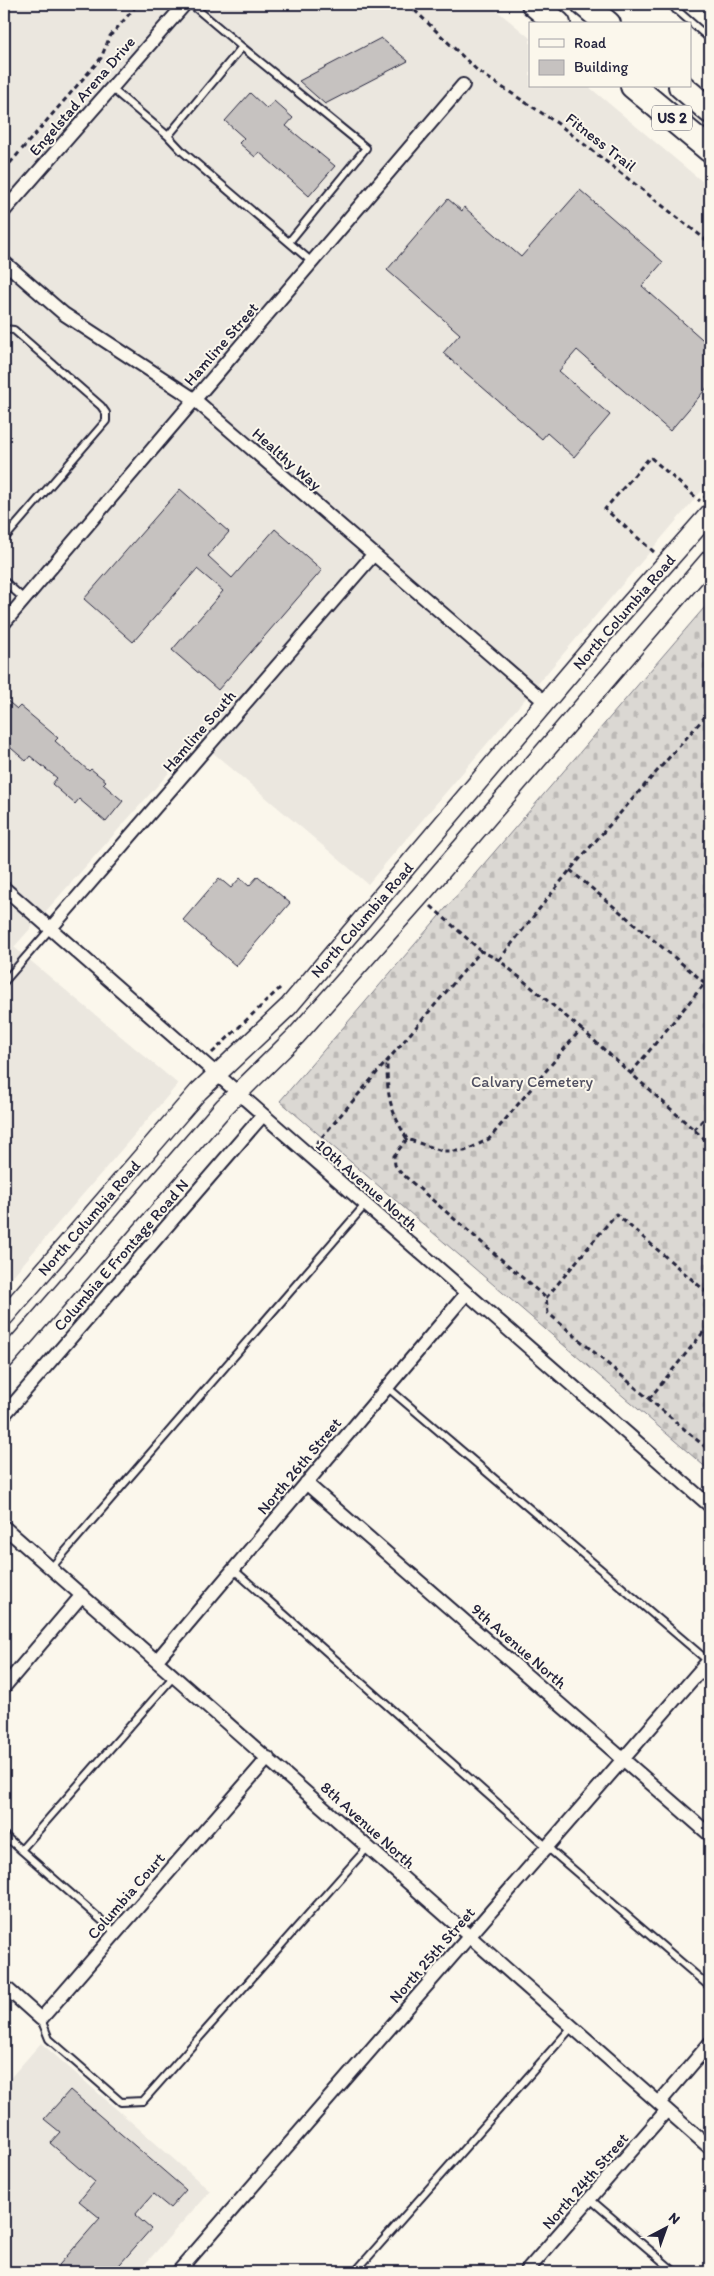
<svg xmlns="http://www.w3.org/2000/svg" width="714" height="2276" viewBox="0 0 714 2276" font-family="Itim,sans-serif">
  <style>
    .built { fill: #ebe7df }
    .cemetery { fill: url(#cemetery-stones); stroke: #7e7d87 }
    .building { fill: #c6c2c0; stroke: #22223b }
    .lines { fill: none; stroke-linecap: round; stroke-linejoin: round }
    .lane-casing { stroke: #22223b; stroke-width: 10 }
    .street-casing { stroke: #22223b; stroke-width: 16 }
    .secondary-casing { stroke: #22223b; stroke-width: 21 }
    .highway-casing { stroke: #22223b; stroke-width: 28 }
    .path { stroke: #22223b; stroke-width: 3; stroke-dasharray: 5 4; stroke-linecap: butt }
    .lane { stroke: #fbf7ec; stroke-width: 6 }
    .street { stroke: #fbf7ec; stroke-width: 12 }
    .secondary { stroke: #fbf7ec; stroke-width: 18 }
    .highway { stroke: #fbf7ec; stroke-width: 24 }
    .labels { text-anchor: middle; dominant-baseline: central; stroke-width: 4; stroke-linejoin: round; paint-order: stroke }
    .shield { fill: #fbf7ec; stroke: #636270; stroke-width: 1 }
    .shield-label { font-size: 15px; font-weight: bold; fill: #22223b }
    .street-label { font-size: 16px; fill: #22223b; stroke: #fbf7ec }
    .park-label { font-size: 16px; fill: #505061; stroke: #fbf7ec }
  </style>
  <defs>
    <pattern id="cemetery-stones" width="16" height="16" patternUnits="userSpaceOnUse" patternTransform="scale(1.25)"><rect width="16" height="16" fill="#dbd8d3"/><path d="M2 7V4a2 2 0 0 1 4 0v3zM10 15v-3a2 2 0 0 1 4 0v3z" fill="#bcb9b6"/></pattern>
  </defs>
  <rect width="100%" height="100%" fill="#fbf7ec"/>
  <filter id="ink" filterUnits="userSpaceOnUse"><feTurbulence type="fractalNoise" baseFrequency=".02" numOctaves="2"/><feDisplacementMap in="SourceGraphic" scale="10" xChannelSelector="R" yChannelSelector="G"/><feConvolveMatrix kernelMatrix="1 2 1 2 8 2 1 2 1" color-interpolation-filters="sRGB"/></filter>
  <g filter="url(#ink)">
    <path class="built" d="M4,4H489L530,38V86H588L710,188V481L368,884L198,740L14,947L178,1084L4,1286Z
      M41,2043L210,2191L138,2272H4V2085Z"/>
    <path class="cemetery" d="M710,601V1471L280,1101Z"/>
    <path class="building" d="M381,38L408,61L325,104L299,81Z
      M250,93L267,109L274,101L293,118L286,126L335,166L309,196L259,152L255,157L239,143L244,138L225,121Z
      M580,190L663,262L642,286L710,346V384L670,431L577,350L559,371L610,415L574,457L547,433L542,439L443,353L460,334L387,270L448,199L462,211L464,207L521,257Z
      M180,489L229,532L208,556L232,578L275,529L322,570L218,690L172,650L223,591L197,569L133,642L84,599Z
      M4,698L17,709L20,706L58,738L55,741L89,771L91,769L106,781L103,784L123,801L106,822L79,799L75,804L52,784L57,778L30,756L26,761L4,742Z
      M258,876L290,903L236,966L183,920L219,878L231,888L240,878L249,886Z
      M70,2090L186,2190L170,2208L153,2194L135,2215L151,2229L113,2272H53L100,2218L79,2201L95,2182L50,2143L60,2132L44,2119Z"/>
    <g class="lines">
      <defs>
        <path id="lane" d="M670,4L710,39
          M676,10L681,4
          M242,47L366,148L289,242
          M111,88L168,136L242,47L191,4
          M168,136L182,151L312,262
          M4,329L14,330L101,406L106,413V421L4,539
          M4,581L24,599
          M4,982L51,928
          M387,1387L708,1661
          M51,1568L365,1205
          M233,1569L547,1847L710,1987
          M699,1672L710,1682
          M4,1835L116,1933
          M21,1850L174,1676
          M41,2019L49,2039L121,2102L143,2101L368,1847
          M590,2199L675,2272
          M355,2272L572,2027"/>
        <path id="street" d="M4,211L185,4
          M4,262L64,314L194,399L538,696
          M4,623L463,85
          M4,888L710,1506
          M51,928L373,555
          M4,1415L263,1115
          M306,1483L710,1835
          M4,1527L710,2148
          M157,1660L466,1294
          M4,1687L82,1595
          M4,1986L41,2019L268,1758
          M659,2103L710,2043
          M178,2272L710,1659
          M526,2272L667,2110"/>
        <path id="secondary" d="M4,1317L198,1092L288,1007L605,632L710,513
          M4,1360L224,1107L296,1036L420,896L710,559"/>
        <path id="highway" d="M534,4L558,24
          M584,4L608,24
          M633,86L710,150
          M681,86L710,111"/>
      </defs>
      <use href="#lane" class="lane-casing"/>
      <use href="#street" class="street-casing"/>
      <use href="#secondary" class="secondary-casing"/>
      <use href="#highway" class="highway-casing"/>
      <path class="path" d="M408,4L479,72L557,123L710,243
        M4,170L101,58L110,36L138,4
        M704,498L710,491
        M654,552L605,509L650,457L700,501
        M570,870L705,983L710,977
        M431,906L481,951
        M499,960L570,870L710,711
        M581,1029L710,1144
        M212,1053L280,988
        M631,1073L705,983
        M694,1130L710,1112
        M407,1139L394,1156L395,1165L400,1172L546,1298L548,1313L710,1451
        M316,1144L481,951L499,960L581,1029L489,1139L465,1151H442L407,1139C390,1109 387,1098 387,1062
        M546,1298L616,1214L710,1295
        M649,1399L710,1324"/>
      <use href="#lane" class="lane"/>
      <use href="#street" class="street"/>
      <use href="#secondary" class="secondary"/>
      <use href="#highway" class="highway"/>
    </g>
  </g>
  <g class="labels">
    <rect class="shield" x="652" y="105.5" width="40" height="25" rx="4"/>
    <g class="shield-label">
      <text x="672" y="118">US 2</text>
    </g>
    <g class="street-label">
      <text transform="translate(82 96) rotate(-49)">Engelstad Arena Drive</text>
      <text transform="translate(601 142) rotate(38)">Fitness Trail</text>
      <text transform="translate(221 344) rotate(-49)">Hamline Street</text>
      <text transform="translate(287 459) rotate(41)">Healthy Way</text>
      <text transform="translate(624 612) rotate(-49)">North Columbia Road</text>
      <text transform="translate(199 731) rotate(-49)">Hamline South</text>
      <text transform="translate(362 920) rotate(-49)">North Columbia Road</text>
      <text transform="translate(367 1185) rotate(41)">10th Avenue North</text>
      <text transform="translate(89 1218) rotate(-49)">North Columbia Road</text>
      <text transform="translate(121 1255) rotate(-49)">Columbia E Frontage Road N</text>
      <text transform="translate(299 1466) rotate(-50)">North 26th Street</text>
      <text transform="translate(519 1646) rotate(41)">9th Avenue North</text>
      <text transform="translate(368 1825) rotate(42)">8th Avenue North</text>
      <text transform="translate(126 1896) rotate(-49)">Columbia Court</text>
      <text transform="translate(432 1955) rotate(-49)">North 25th Street</text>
      <text transform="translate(585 2181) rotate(-49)">North 24th Street</text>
    </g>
    <g class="park-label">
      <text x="532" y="1081">Calvary Cemetery</text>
    </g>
  </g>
  <rect width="714" height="2276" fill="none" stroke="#fbf7ec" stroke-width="20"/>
  <rect x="10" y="10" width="694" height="2256" fill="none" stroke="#22223b" stroke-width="2" filter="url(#ink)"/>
  <rect x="529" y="22" width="162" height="65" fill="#fbf7ec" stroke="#a4a2a5"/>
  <rect x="539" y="39" width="25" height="8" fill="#fbf7ec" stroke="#a4a2a5"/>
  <text x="574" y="48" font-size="15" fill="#22223b">Road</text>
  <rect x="539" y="60" width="25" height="15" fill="#c6c2c0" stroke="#a4a2a5"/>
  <text x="574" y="72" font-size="15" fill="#22223b">Building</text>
  <g transform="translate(666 2228) rotate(41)" stroke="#fbf7ec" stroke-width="4" paint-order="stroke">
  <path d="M0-4L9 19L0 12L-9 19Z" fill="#22223b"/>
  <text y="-8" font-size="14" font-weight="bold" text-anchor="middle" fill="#22223b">N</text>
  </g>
</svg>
